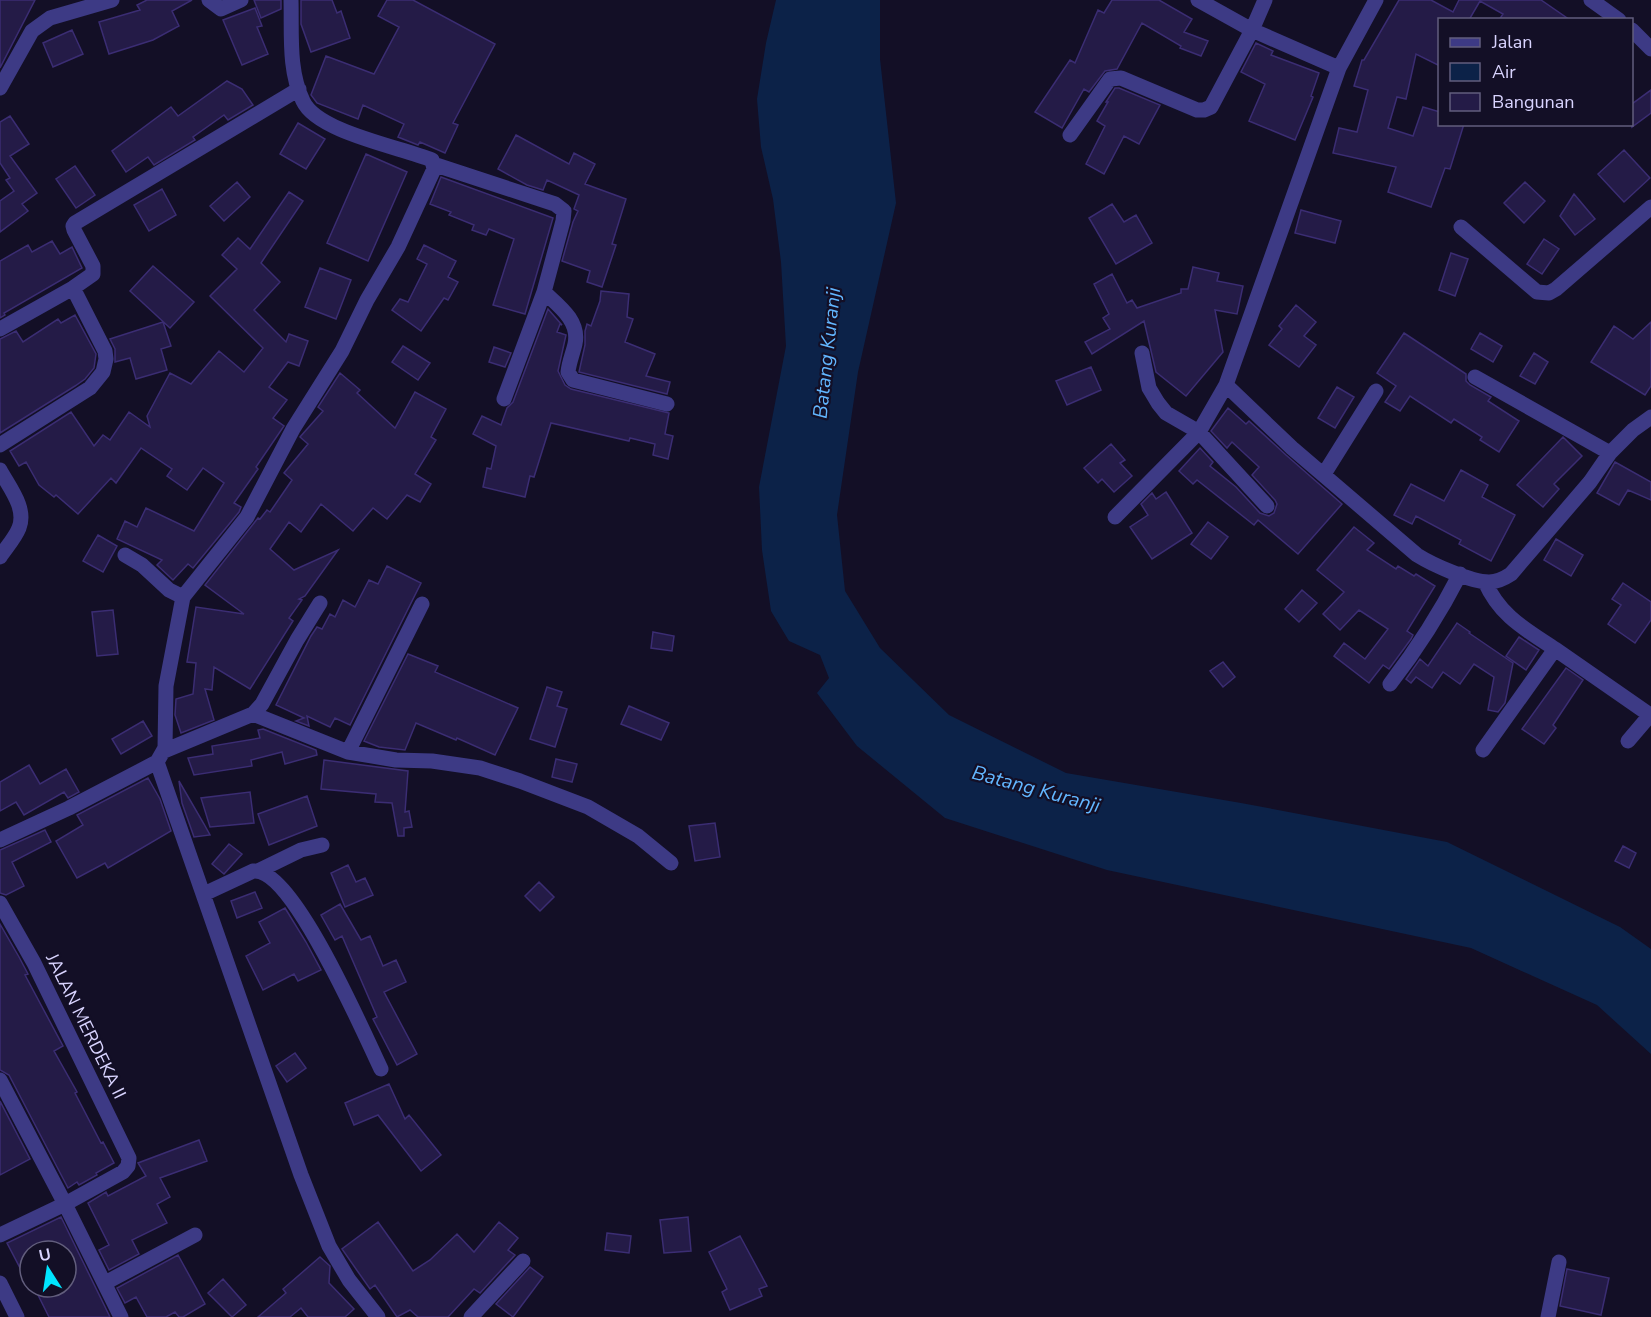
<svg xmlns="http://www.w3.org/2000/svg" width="1651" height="1317" viewBox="0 0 1651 1317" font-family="'Nunito Sans',sans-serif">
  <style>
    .water { fill: #0c2248 }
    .building { fill: #241b47; stroke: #3b2d73; stroke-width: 1.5 }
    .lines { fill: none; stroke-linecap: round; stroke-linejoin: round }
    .minor { stroke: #3d3a85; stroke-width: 15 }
    .labels { text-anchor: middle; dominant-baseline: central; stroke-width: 4.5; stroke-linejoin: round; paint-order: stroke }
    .street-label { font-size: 18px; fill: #d9d4ff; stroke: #130f26 }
    .water-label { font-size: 20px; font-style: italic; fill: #62b6ff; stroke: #130f26 }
  </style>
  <rect width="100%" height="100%" fill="#130f26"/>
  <path class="water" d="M776,0H880V59L896,203L858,372L837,515L845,591L880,648L949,715L1066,773L1241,803L1447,842L1620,927L1651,949V1054L1597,1005L1471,948L1107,870L945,818L857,746L817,693L829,678L820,655L789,641L771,611L762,550L759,487L786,346L781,262L773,199L761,147L757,99L766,43Z"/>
  <path class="building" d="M0,0H35L0,68Z
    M147,0H192L172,11L179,26L153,40L109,54L99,22L140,10L137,5Z
    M254,0H281V9L261,18Z
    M301,0H332L337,13L341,11L350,38L311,52L301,24Z
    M387,0H413L495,44L453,123L458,125L445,153L420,142L418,145L398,137L404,124L363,105L358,119L317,103L311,95L326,56L374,74L399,27L378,16Z
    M1112,0H1159L1192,19L1184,32L1208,41L1201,56L1180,48L1181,46L1142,23L1117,69L1105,71L1089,92L1084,89L1062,128L1035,112L1070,60L1075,63L1098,10L1104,13Z
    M1399,0H1431L1453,12L1459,0H1541L1570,20H1499L1503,14L1480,1L1469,20H1440V66L1416,54L1406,99L1397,97L1388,128L1413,136L1423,107L1440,112V124H1464L1450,169L1445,168L1431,207L1388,192L1396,167L1333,153L1339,128L1357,132L1368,90L1354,86L1362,60H1364Z
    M255,8L262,26L257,27L268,54L242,65L223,20Z
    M72,30L83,54L53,67L43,43Z
    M1256,43L1273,51L1271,55L1319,73L1311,96L1313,97L1295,140L1249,121L1265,84L1241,72Z
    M227,81L242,89L253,105L228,120L224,115L193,137L195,140L154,165L148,157L126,172L112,151L171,107L178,116Z
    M1115,88H1119L1160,105L1139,144L1124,136L1104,174L1086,164L1105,126L1097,121L1108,102H1106Z
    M1651,90V113L1632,127V104Z
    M10,116L29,144L10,156L37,193L22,204L28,211L0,232V201L14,191L6,180L10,178L0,163V122Z
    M298,123L325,139L306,169L280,154Z
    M516,135L569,164L574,153L595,164L585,184L626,199L612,244L616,245L602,287L587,282L590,271L562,261L573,222L578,211L574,209L579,195L547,180L543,190L527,185L498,169Z
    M1624,150L1650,178L1624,202L1598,174Z
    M366,154L407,172L368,261L327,243Z
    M75,166L95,195L76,208L56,179Z
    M441,177L553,218L525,314L493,305L514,239L489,229L486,235L472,230L474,225L449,215L451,212L430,204Z
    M237,182L250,197L224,221L210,206Z
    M1525,182L1545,201L1524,223L1504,203Z
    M162,189L176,215L149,231L134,205Z
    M289,192L303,201L261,263L280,282L254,310L286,342L289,334L308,341L299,366L288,362L269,387L287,400L273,418L284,426L256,467L258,469L234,503L241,507L239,512L193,568L188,564L173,580L157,565L162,560L117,539L125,521L137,527L146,508L194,531L224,483L203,468L187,490L167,476L172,469L141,448L116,483L111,478L78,514L56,495L54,497L39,485L26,462L19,466L10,451L71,412L94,446L103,435L110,440L129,412L150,427L147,416L170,373L191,384L219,351L244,372L263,348L210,296L237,269L222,255L238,238L250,249Z
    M1574,194L1595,219L1575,235L1560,216Z
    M1112,204L1124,222L1136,215L1152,243L1116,264L1089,218Z
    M1301,210L1341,221L1335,243L1295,233Z
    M1544,239L1559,249L1542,274L1527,264Z
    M52,241L60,254L72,247L82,268L4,313L5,315L0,318V261L28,245L32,252Z
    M424,245L456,261L448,277L458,282L448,300L444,298L421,331L392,310L400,299L408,302L427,264L417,259Z
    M1451,253L1468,259L1455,296L1439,290Z
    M153,266L194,302L170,328L130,291Z
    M1193,267L1219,273L1217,281L1243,286L1237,314L1215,310L1223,352L1186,396L1156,372L1144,321L1092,354L1085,342L1110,329L1103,318L1109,314L1094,284L1112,274L1127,303L1132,300L1137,308L1181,293V289H1188Z
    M320,268L351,280L336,319L305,307Z
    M601,291L629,294L627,317L633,319L625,342L655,354L646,376L670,382L667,394L579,372L585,345V331L587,324L591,326L600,301Z
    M1296,305L1316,322L1304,336L1316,345L1299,367L1269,345L1282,329L1279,326Z
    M548,309L562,325L560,324L557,332L566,335L558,371L565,385L571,389L669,413L665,434L673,436L668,459L653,455L655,444L630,438L629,441L551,423L534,477L530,476L525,497L483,487L487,468L491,469L496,446L473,434L482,416L501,425L507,408L513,402Z
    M75,315L96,354L94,368L85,379L75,386L0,433V339L16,331L23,342L58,319L61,323Z
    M163,322L171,346L161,349L167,370L136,379L130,358L115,362V349L110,339Z
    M1651,322V386L1645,395L1591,362L1614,326L1633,339Z
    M1404,333L1466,374V381L1470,385L1491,397L1488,401L1519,421L1499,452L1480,440L1482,437L1454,419L1451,423L1410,396L1400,411L1385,402L1396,386L1377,373Z
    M1480,333L1502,346L1493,362L1471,349Z
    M403,346L430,363L418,380L392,362Z
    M494,347L511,353L505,367L489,362Z
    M1534,353L1548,362L1535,384L1520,376Z
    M1091,367L1101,390L1067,405L1056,381Z
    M340,373L360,390L357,393L395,428L415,392L446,409L431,437L436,440L415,474L431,484L420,502L407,495L387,519L373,508L353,531L321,504L301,532L289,522L270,549L294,570L338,550L305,596L299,599L302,600L289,618L293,621L250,689L214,667L212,690L205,689L214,720L181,733L175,715L176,699L193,694L196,663L187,662L196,607L244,614L205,585L258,518L260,519L267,510L270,512L292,480L284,473L308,444L300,437L323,411L318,407Z
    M1337,387L1354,397L1335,428L1318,418Z
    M1228,408L1246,424L1249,421L1286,455L1342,504L1298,554L1258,520L1254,525L1197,480L1193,484L1179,471L1200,448L1213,462L1210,466L1236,487L1260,513L1269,516L1274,513L1277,504L1275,500L1252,475L1259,467L1232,442L1227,448L1211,431Z
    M1563,437L1582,456L1554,484L1559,489L1543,507L1517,485Z
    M1111,444L1125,460L1120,463L1132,476L1114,492L1102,479L1098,483L1084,468Z
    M1615,462L1651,482V500L1628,490L1619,505L1597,493Z
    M1461,470L1488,485L1482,497L1515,515L1491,561L1459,544L1461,540L1416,516L1412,524L1394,515L1411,484L1444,501Z
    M1166,492L1192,533L1152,559L1130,527L1148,515L1141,504L1152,493L1156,499Z
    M1208,522L1228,537L1211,559L1191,544Z
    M1354,527L1374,543L1367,550L1396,569L1398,566L1414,576L1416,574L1435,586L1407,631L1413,635L1411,639L1389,669L1383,665L1369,683L1334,656L1344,643L1365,659L1388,629L1359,610L1340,630L1323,614L1344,592L1317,570Z
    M98,535L117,546L103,572L83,561Z
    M1556,539L1583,555L1571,576L1544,560Z
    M387,566L421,583L350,725L335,718L330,727L307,716L309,726L296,721L304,718L276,705L311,636L317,627L322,629L330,614L335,617L343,600L355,607L369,580L378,584Z
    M1623,583L1651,602V620L1635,643L1608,624L1621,605L1612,599Z
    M1302,590L1317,603L1299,622L1285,609Z
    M113,610L118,654L97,656L92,612Z
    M1457,623L1470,632L1469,633L1513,663L1505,703L1498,712L1488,710L1494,677L1474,664L1460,684L1443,672L1432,688L1416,677L1411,683L1406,679L1420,659L1428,666Z
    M653,632L674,636L672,651L651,648Z
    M1519,637L1539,650L1526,670L1506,656Z
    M408,654L438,666L435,672L518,708L495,755L457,738L456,740L416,723L405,750L379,747L364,741Z
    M1223,662L1235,677L1223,687L1210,671Z
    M1566,668L1583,680L1553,725L1556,728L1544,744L1522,729Z
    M547,687L562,692L557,706L567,709L555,747L530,739Z
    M629,706L669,723L661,740L621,724Z
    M143,721L152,736L121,754L112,739Z
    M263,729L316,750L317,755L285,764L282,752L251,760L252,766L194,775L188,758L213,754L212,746L260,738L258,730Z
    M556,759L577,764L572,782L552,777Z
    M324,760L408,771L405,812L409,811L412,827L404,828V836H398L392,803L375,802L376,794L321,789Z
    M29,765L40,784L66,769L79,792L68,798L64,792L24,815L16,802L0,811V782Z
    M148,778L160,799L171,831L108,868L105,863L77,878L56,841L83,825L77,815Z
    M179,781L204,824L210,835L194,837L182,803Z
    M250,792L254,823L210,827L201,798Z
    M307,796L317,826L269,845L258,814Z
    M715,823L720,857L695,861L689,826Z
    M45,830L51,842L12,862L24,886L6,895L0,893V850Z
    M229,844L242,854L224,874L212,864Z
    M1623,846L1636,853L1629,868L1615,861Z
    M348,865L356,882L365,878L373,895L345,907L331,873Z
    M539,882L554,897L540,911L525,896Z
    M255,892L262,908L237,918L231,901Z
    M340,904L361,940L370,936L383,966L396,960L406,982L384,992L417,1054L397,1065L373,1019L377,1017L342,936L335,940L321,915Z
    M285,908L306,942L321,970L298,981L294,974L263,990L246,956L270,943L259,922Z
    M0,924L19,957L28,974L25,975L63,1046L54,1051L77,1092L75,1093L101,1143L103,1142L114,1163L96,1173L97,1175L79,1185L77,1182L68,1188L9,1075L0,1070Z
    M295,1053L306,1068L287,1082L276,1066Z
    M389,1084L405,1119L409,1115L441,1155L421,1171L378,1115L354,1125L345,1103Z
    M0,1101L30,1159L0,1175Z
    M199,1140L207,1161L160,1178L170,1197L157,1204L167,1223L132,1240L139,1254L109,1270L99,1250L109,1245L88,1203L106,1192L108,1196L146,1176L138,1163Z
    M61,1217L110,1317H49L34,1287H66V1251H30V1287L7,1243Z
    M688,1217L691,1251L664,1253L660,1220Z
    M378,1222L413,1271L430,1260L457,1234L474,1252L499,1222L518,1238L508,1250L515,1255L480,1293L474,1289L448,1317H418L410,1310L397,1317L375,1285L370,1289L342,1249Z
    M607,1233L631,1236L629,1253L605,1250Z
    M740,1236L767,1286L759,1289L762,1296L730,1310L722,1292L727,1289L709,1252Z
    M178,1255L205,1304L183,1317H179L175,1312L166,1317H147L136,1297L125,1303L117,1288Z
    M320,1257L330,1266L329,1283L354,1309L345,1317H308L301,1308L290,1317H258L286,1293L283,1289Z
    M530,1267L543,1277L513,1317L496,1304Z
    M1567,1269L1609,1278L1601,1315L1560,1306Z
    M223,1279L246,1305L232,1317L208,1293Z"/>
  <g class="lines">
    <path class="minor" d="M209,0L221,9L241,0
      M1198,0L1252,30L1339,68
      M1591,0L1619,20
      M1632,30L1651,49
      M0,88L32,31L50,18L112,0
      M1070,135L1110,79L1121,78L1197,110H1204L1211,107L1252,30L1265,0
      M433,164L555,204L564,211L563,221L544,292L504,399
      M1461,227L1537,292L1549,293L1556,289L1651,207
      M544,292C559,306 580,321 575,344C573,353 569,362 568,372L573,380L667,404
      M0,329L73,288L93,274V266L74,230L73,226L75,223L299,89
      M1142,353L1149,388L1158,403L1166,413L1199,432L1267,506
      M1475,377L1610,453
      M1226,385L1292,448L1417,555C1433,565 1471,582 1489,582C1497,582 1505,578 1511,574L1590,482L1610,453L1633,430L1651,417
      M0,445L90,388L103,372L106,359L105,351L73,288
      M0,470C9,487 27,508 19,528C15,538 6,548 0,557
      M1324,474L1376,391
      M1115,517L1199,432L1226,385L1339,68L1376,0
      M125,555L142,565L169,590L183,597
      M1485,582C1500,616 1525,629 1555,649
      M1390,684C1417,649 1440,613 1460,574
      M253,714L348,752L396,760L432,761L480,768L520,781L588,807L638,836L671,863
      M1628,741L1650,715
      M1483,750L1555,649L1650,715L1651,714
      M164,751L253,714L262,704L297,640L320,603
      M348,752L422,604
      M157,762L301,1175L329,1246L349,1280L378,1317
      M0,840L69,808L157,762L165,748L166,686L183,597L247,517L293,429L342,351L367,300L398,247L434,169L432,160C400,147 317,132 303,101C288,70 292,33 291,0
      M260,870L301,850L322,845
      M204,894L253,871C293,867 364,1034 381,1069
      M0,903L34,963L129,1158L128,1166L123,1172L65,1204L0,1235
      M0,1080L65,1204L121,1317
      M0,1283L17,1317
      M105,1283L195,1235
      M471,1317L523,1261
      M1548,1317L1559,1262"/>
  </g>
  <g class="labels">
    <g class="street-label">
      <text transform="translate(86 1026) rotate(64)">JALAN MERDEKA II</text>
    </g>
    <g class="water-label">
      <text transform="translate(827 353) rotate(-84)">Batang Kuranji</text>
      <text transform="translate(1036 789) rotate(15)">Batang Kuranji</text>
    </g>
  </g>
  <rect x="1438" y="18" width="195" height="108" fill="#130f26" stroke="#625e7d" stroke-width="1.5"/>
  <rect x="1450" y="38" width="30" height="9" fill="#3d3a85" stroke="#625e7d" stroke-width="1.5"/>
  <text x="1492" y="48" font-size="18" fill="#d9d4ff">Jalan</text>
  <rect x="1450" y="63" width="30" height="18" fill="#0c2248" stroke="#625e7d" stroke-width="1.5"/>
  <text x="1492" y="78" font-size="18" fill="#d9d4ff">Air</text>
  <rect x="1450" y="93" width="30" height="18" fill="#241b47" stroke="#625e7d" stroke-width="1.5"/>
  <text x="1492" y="108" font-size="18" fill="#d9d4ff">Bangunan</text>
  <g transform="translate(48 1269) rotate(348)"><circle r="28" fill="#130f26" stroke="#625e7d" stroke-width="1.5"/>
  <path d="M0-4.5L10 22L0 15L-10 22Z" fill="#00e5ff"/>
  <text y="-9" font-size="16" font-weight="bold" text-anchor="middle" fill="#d9d4ff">U</text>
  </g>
</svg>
